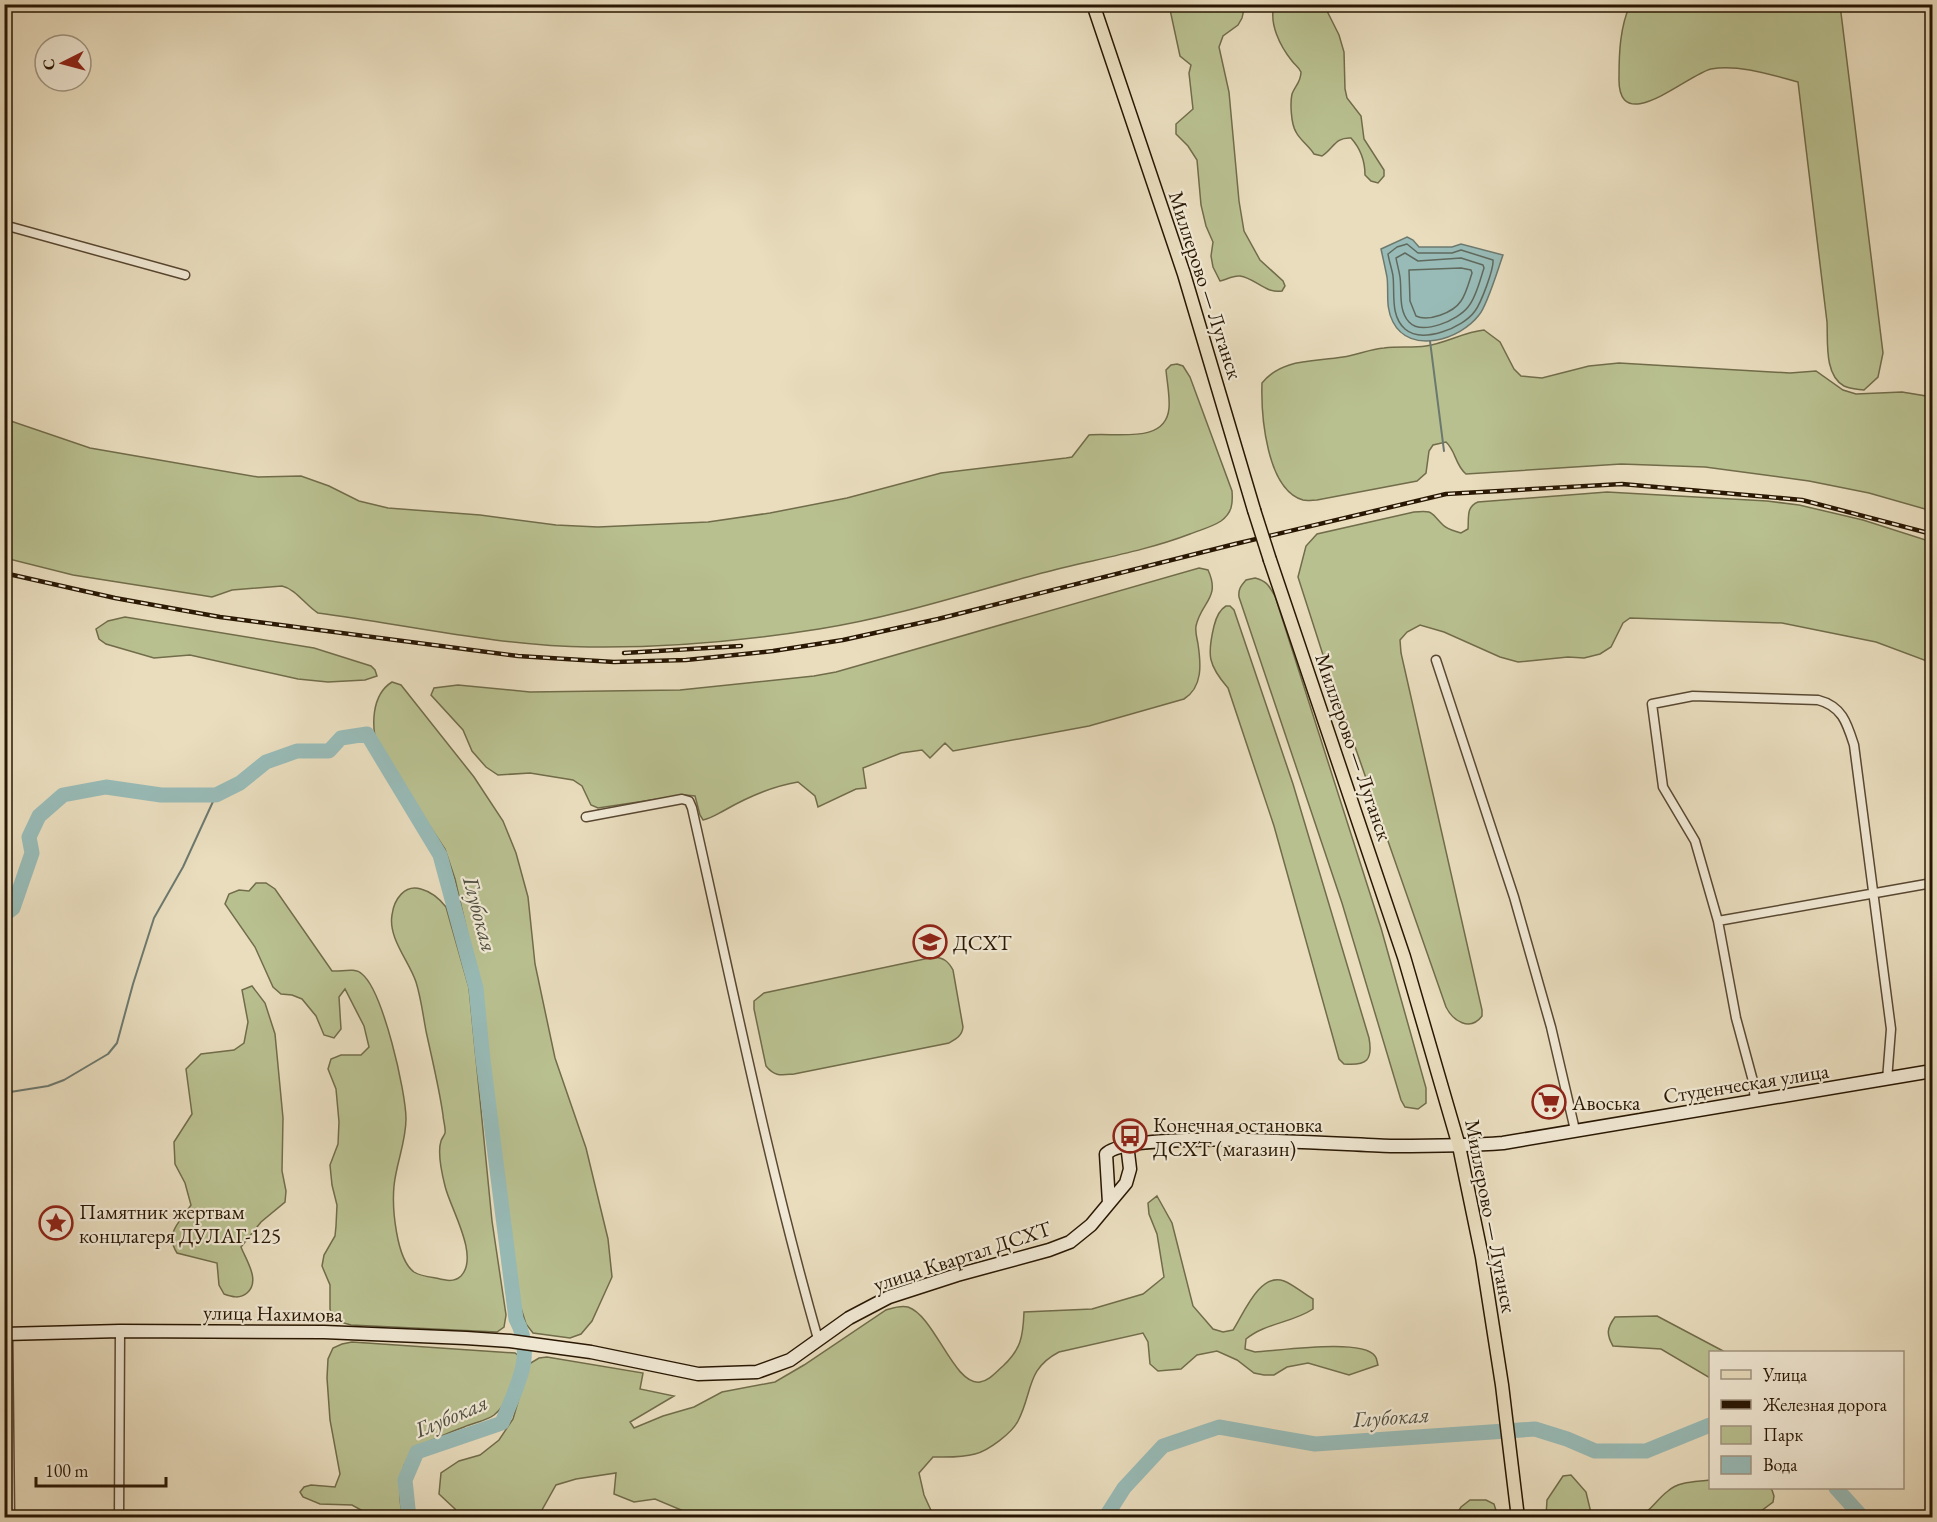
<svg xmlns="http://www.w3.org/2000/svg" width="1937" height="1522" viewBox="0 0 1937 1522" font-family="'EB Garamond',serif">
  <style>
    .green { fill: #b9c090; stroke: #716c4a; stroke-width: 1.5 }
    .water { fill: #98bbb7; stroke: #6c796f; stroke-width: 1.5 }
    .lines { fill: none; stroke-linecap: round; stroke-linejoin: round }
    .shore { stroke: #60695d; stroke-width: 1.5 }
    .stream { stroke: #6c796f; stroke-width: 2 }
    .river { stroke: #98bbb7; stroke-width: 15 }
    .street-casing { stroke: #594832; stroke-width: 11 }
    .secondary-casing { stroke: #291703; stroke-width: 15 }
    .primary-casing { stroke: #291703; stroke-width: 15 }
    .street { stroke: #f1e9d5; stroke-width: 8 }
    .secondary { stroke: #f1e9d5; stroke-width: 12 }
    .primary { stroke: #e9ddbe; stroke-width: 12 }
    .rail-casing { stroke: #291703; stroke-width: 4.5 }
    .rail { stroke: #f1e9d5; stroke-width: 2; stroke-dasharray: 7; stroke-linecap: butt }
    .primary-bridge-casing { stroke: #291703; stroke-width: 15; stroke-linecap: butt }
    .primary-bridge { stroke: #e9ddbe; stroke-width: 12 }
    .labels { text-anchor: middle; dominant-baseline: central; stroke-width: 4.5; stroke-linejoin: round; paint-order: stroke }
    .street-label { font-size: 21px; fill: #291703; stroke: #f1e9d5 }
    .poi-label { font-size: 21px; fill: #291703; stroke: #f1e9d5; text-anchor: start }
    .water-label { font-size: 22px; font-style: italic; fill: #505042; stroke: #f1e9d5 }
  </style>
  <rect width="100%" height="100%" fill="#e9ddbe"/>
  <filter id="stains"><feTurbulence type="fractalNoise" baseFrequency=".00333" numOctaves="4"/><feColorMatrix values="0 0 0 0 .2 0 0 0 0 .09 0 0 0 0 .02 0 0 0 .5 -.17"/></filter>
  <radialGradient id="worn" r=".72"><stop offset=".6" stop-color="#630" stop-opacity="0"/><stop offset="1" stop-color="#630" stop-opacity=".3"/></radialGradient>
  <path class="green" d="M1169,5H1245L1242,18L1238,25L1223,36L1219,47L1229,92L1239,201L1244,231L1260,260L1283,281L1285,286L1282,291C1266,294 1255,278 1240,276C1233,275 1226,280 1220,281L1213,267L1211,256L1213,242L1206,226L1201,205L1197,160L1188,146L1176,134V124L1193,109L1189,73L1191,65L1180,56Z
    M1274,5H1324L1339,35L1344,52L1345,89L1347,98L1361,116L1364,139L1384,170V176L1378,183L1371,181L1365,175C1365,161 1360,148 1351,138C1335,137 1334,148 1322,156L1314,154C1309,146 1300,140 1296,132C1291,124 1290,103 1292,94C1295,86 1301,82 1301,72C1299,67 1295,65 1292,61C1280,46 1269,24 1274,5Z
    M1630,5H1840L1883,353L1878,377L1864,390C1857,389 1850,389 1844,386C1824,375 1828,341 1827,322L1798,82C1772,75 1738,64 1711,69C1688,74 1617,140 1619,77C1619,53 1620,27 1630,5Z
    M1484,330L1500,342L1514,369L1521,376L1531,377L1542,378L1589,366L1619,363L1790,373L1816,371L1843,390L1856,394L1902,392L1932,397V511L1869,493L1809,481L1705,467L1621,464L1466,474C1455,465 1456,451 1446,442L1433,445L1429,451L1426,473L1417,481L1317,500C1313,500 1307,501 1303,500C1266,489 1261,414 1262,383C1282,358 1314,362 1343,357C1357,355 1370,349 1384,348C1398,346 1412,348 1426,346C1446,343 1464,332 1484,330Z
    M1177,364L1183,366L1190,377L1232,491C1233,504 1232,513 1221,521C1212,527 1200,530 1190,534C1143,552 1091,560 1042,573C968,593 895,617 819,629C743,641 666,648 589,647C498,646 408,625 318,613C306,606 296,589 282,586L232,590L212,597L200,595L73,575L5,558V419L90,448L258,477L301,476L329,486L359,501L388,508L480,515L556,525L598,527L708,522L770,513L847,498L941,473L1066,458L1072,457L1089,435C1115,432 1166,445 1169,408C1170,396 1167,382 1166,370L1171,365Z
    M1607,492L1767,501L1799,505L1863,520L1932,542V663L1876,642L1782,623L1630,618L1623,623L1611,647L1600,654L1584,658L1568,657L1518,662L1500,657L1444,632L1420,625L1407,632L1400,640L1401,653L1482,1010V1016C1470,1032 1453,1021 1446,1007L1324,658L1298,577L1306,546L1317,534L1414,512C1435,510 1430,513 1443,525C1448,530 1455,531 1461,533L1468,529C1469,517 1466,507 1478,502Z
    M1199,568L1208,570C1221,598 1201,602 1196,626C1195,632 1197,638 1198,644C1201,664 1203,687 1184,699L1089,726L953,751L945,743L930,758L922,750L901,753L863,768L866,788L856,789L818,807L815,796L798,782C774,786 746,798 725,810C717,814 712,818 703,820L700,815L695,796L685,795L598,808L591,805L582,786L573,780L530,773L498,775L486,767L472,751L463,730L431,695L434,688L458,685L530,692L680,690L814,676L836,672Z
    M1255,578C1267,581 1269,586 1275,596L1381,928L1426,1088V1103L1418,1109L1405,1107L1401,1100L1342,903L1239,597C1238,589 1241,586 1246,580Z
    M1226,606H1230L1234,610L1293,784L1369,1038C1373,1060 1367,1066 1344,1064L1339,1059L1274,826L1228,688C1208,665 1207,655 1214,626C1216,618 1219,610 1226,606Z
    M125,617L314,648L371,666L375,670L377,676L365,680L328,682L298,679L190,655L154,658L106,644L99,639L96,629L108,621Z
    M392,682L401,685L474,777L503,821L516,853L528,897L535,964L555,1058L586,1148L608,1239L612,1277L592,1321L581,1334L570,1338L533,1333L526,1324L520,1305L492,1089L482,996L455,879L445,849L378,748C371,727 371,695 392,682Z
    M256,883H266L275,889L332,971C341,972 355,967 362,974C383,991 406,1092 406,1119C406,1142 396,1164 394,1186C392,1207 396,1259 414,1272C420,1276 429,1277 436,1278C444,1280 454,1283 461,1276C480,1256 450,1208 445,1186C442,1174 437,1153 441,1141C442,1138 444,1136 445,1133C446,1128 443,1120 443,1115C439,1087 432,1059 426,1031C423,1015 421,998 416,982C409,961 388,938 392,915C394,899 405,884 421,889C432,892 439,898 446,907L469,988L492,1221L506,1315L504,1327L497,1332L351,1325L333,1320L330,1309V1285L322,1266L324,1255L335,1236L336,1226L337,1205L332,1185L330,1165L338,1144L339,1122L336,1089L328,1069L331,1059L341,1055H361L369,1047L364,1026L345,989L339,997L341,1029L334,1038L324,1035L316,1016L302,999L292,995L281,994L273,987L255,947L225,904L229,894L239,890L249,891Z
    M934,957C944,958 948,961 953,970L963,1027C962,1036 956,1039 949,1043L794,1074C781,1075 775,1077 766,1066L754,1009V1001L764,993Z
    M252,986L265,1003L275,1034L283,1118L282,1171L286,1191L285,1202L261,1222L241,1247C246,1260 261,1281 247,1293C240,1299 232,1297 224,1294L219,1285L217,1263L177,1253C164,1233 180,1222 191,1205L185,1183L175,1164L174,1142L192,1114L186,1069L201,1054L234,1050L244,1043L248,1022L242,990Z
    M1157,1196L1172,1223L1193,1306L1213,1329L1223,1332L1233,1330C1244,1313 1260,1272 1284,1281C1294,1285 1304,1294 1313,1299V1309C1292,1323 1265,1323 1246,1339L1245,1349L1255,1352C1278,1351 1362,1338 1375,1356C1377,1358 1377,1362 1378,1365L1349,1375L1308,1363L1287,1367L1274,1375H1264L1254,1373L1237,1360L1217,1351L1197,1355L1181,1369L1158,1371L1150,1364L1148,1342L1143,1333L1059,1352C1026,1369 1033,1392 1018,1421C1012,1433 988,1451 975,1454C961,1458 947,1457 933,1457L919,1473L924,1495L934,1517H706L693,1515L655,1499L634,1502L614,1494L616,1473L576,1479L556,1485L538,1517H459L455,1509L439,1494L441,1473L459,1461L480,1455L499,1440L513,1419L529,1364L539,1358L547,1357L643,1373L640,1389L674,1396L630,1422L634,1428L663,1416L694,1407L722,1392L775,1382L804,1365L886,1310C893,1308 900,1305 908,1307C935,1316 954,1386 980,1382C989,1381 996,1372 1003,1366C1021,1349 1023,1337 1024,1312L1092,1309L1143,1294L1164,1277L1157,1234L1149,1214L1148,1203Z
    M1657,1316L1725,1352H1710V1378L1661,1349L1613,1346C1606,1334 1607,1328 1615,1317Z
    M352,1342L515,1353L519,1356C518,1375 509,1403 494,1415C486,1421 473,1423 464,1427C453,1431 420,1444 413,1451C397,1469 398,1496 403,1517H365L363,1511L352,1505L320,1504L303,1497L300,1492L304,1487L311,1485L335,1487L340,1474L330,1420L327,1378L328,1359L333,1348L342,1344Z
    M1571,1475L1586,1492L1592,1517H1546L1547,1500L1563,1476Z
    M1710,1480V1488H1769L1772,1490L1774,1496L1773,1502L1753,1517H1639C1651,1511 1657,1499 1668,1491C1679,1481 1697,1482 1710,1480Z
    M1470,1500H1486L1494,1504L1498,1517H1455L1461,1507Z"/>
  <path class="water" d="M1407,237L1413,240L1419,247H1452L1461,244L1503,255C1498,269 1487,306 1479,315C1460,340 1410,355 1393,322C1385,307 1389,292 1387,277C1385,267 1383,258 1381,249Z"/>
  <g class="lines">
    <path class="shore" d="M1407,244L1418,253H1452L1461,250L1493,260C1494,269 1481,303 1475,311C1463,328 1422,344 1405,329C1390,316 1395,293 1393,276C1392,269 1389,261 1388,254L1397,247Z
      M1405,253L1418,261L1461,258L1483,265L1484,268C1480,280 1476,298 1468,307C1458,320 1422,336 1409,322C1398,310 1402,291 1400,277C1399,270 1397,264 1396,258Z
      M1461,268L1471,270L1472,273C1469,282 1466,294 1461,301C1453,313 1428,322 1416,316L1410,301L1409,270Z"/>
    <path class="stream" d="M1430,341L1444,451
      M4,1093L48,1086L64,1080L108,1054L117,1043L133,984L154,918L183,867L216,795"/>
    <path class="river" d="M4,915L13,908L32,853L29,837L39,816L63,795L106,787L161,795H216L240,783L266,762L297,751H329L341,738L367,734L440,855L476,988L483,1060L516,1319C536,1356 516,1387 502,1423L417,1452L405,1480L409,1518
      M1836,1488L1863,1518
      M1105,1518L1124,1488L1163,1446L1219,1427L1315,1444L1535,1429L1567,1439L1595,1451H1646L1710,1425"/>
    <defs>
      <path id="street" d="M4,225L185,275
        M1436,660L1514,897L1551,1027L1575,1130
        M586,817L682,799L689,801L692,808C732,985 768,1164 818,1339
        M1718,921L1932,883
        M1755,1102L1753,1081L1736,1018L1718,921L1695,841L1663,787L1652,704L1693,696L1818,700C1842,706 1847,723 1854,745L1891,1029L1887,1080
        M8,1334L10,1518
        M119,1518L120,1331"/>
      <path id="secondary" d="M1109,1203L1106,1154C1130,1128 1347,1145 1393,1146C1430,1146 1466,1146 1503,1143L1932,1071
        M4,1334L120,1331L324,1332L466,1338L510,1341L591,1352L698,1374L757,1372L790,1360L849,1318L889,1297L957,1275L1049,1250L1070,1242L1091,1225L1126,1183L1130,1169L1127,1144"/>
      <path id="primary" d="M1093,4L1184,274L1254,510
        M1270,560L1404,957L1459,1146L1482,1257L1502,1385L1518,1518"/>
    </defs>
    <use href="#street" class="street-casing"/>
    <use href="#secondary" class="secondary-casing"/>
    <use href="#primary" class="primary-casing"/>
    <use href="#street" class="street"/>
    <use href="#secondary" class="secondary"/>
    <use href="#primary" class="primary"/>
    <defs>
      <path id="rail" d="M4,573L115,598L220,617L518,656L614,662L686,660L773,651L843,640L938,619L1235,544L1446,494L1622,484L1802,500L1932,534
        M624,653L741,646"/>
    </defs>
    <use href="#rail" class="rail-casing"/>
    <use href="#rail" class="rail"/>
    <defs>
      <path id="primary-bridge" d="M1254,510L1270,560"/>
    </defs>
    <use href="#primary-bridge" class="primary-bridge-casing"/>
    <use href="#primary-bridge" class="primary-bridge"/>
  </g>
  <defs>
    <symbol id="university-ring" viewBox="-11 -11 22 22"><circle r="9.5" fill="#f1e9d5" stroke="#8f2418" stroke-width="1.5"/><path d="M0-5L7-2L0 1L-7-2ZM-4 1L0 2.5L4 1V4Q0 6-4 4Z" fill="#8f2418"/></symbol>
    <symbol id="supermarket-ring" viewBox="-11 -11 22 22"><circle r="9.5" fill="#f1e9d5" stroke="#8f2418" stroke-width="1.5"/><path d="M-6-5.5h2.5l.6 2H6L4.5 2H-2.5L-4.4-4H-6ZM-1.5 3.2a1.3 1.3 0 1 0 .1 0ZM3 3.2a1.3 1.3 0 1 0 .1 0Z" fill="#8f2418"/></symbol>
    <symbol id="bus-ring" viewBox="-11 -11 22 22"><circle r="9.5" fill="#f1e9d5" stroke="#8f2418" stroke-width="1.5"/><path d="M-5-6H5V4H4V6H2V4H-2V6H-4V4H-5ZM-3.5-4V0h7V-4ZM-3.5 1.2v1.5H-2V1.2ZM2 1.2v1.5H3.5V1.2Z" fill="#8f2418"/></symbol>
    <symbol id="sight-ring" viewBox="-11 -11 22 22"><circle r="9.5" fill="#f1e9d5" stroke="#8f2418" stroke-width="1.5"/><path d="M0-6L1.8-2.2L6-1.7L2.9 1.2L3.7 5.4L0 3.3L-3.7 5.4L-2.9 1.2L-6-1.7L-1.8-2.2Z" fill="#8f2418"/></symbol>
  </defs>
  <g fill-rule="evenodd">
    <use href="#university-ring" x="911" y="923" width="38" height="38"/>
    <use href="#supermarket-ring" x="1530" y="1083" width="38" height="38"/>
    <use href="#bus-ring" x="1111" y="1117" width="38" height="38"/>
    <use href="#sight-ring" x="37" y="1204" width="38" height="38"/>
  </g>
  <g class="labels">
    <g class="street-label">
      <text transform="translate(1206 285) rotate(72)">Миллерово — Луганск</text>
      <text transform="translate(1354 747) rotate(71)">Миллерово — Луганск</text>
      <text transform="translate(1746 1083) rotate(-9)">Студенческая улица</text>
      <text transform="translate(1491 1216) rotate(79)">Миллерово — Луганск</text>
      <text transform="translate(962 1256) rotate(-18)">улица Квартал ДСХТ</text>
      <text transform="translate(273 1313) rotate(1)">улица Нахимова</text>
    </g>
    <g class="poi-label">
      <text x="953" y="942">ДСХТ</text>
      <text x="1572" y="1102">Авоська</text>
      <text x="1153" y="1124">Конечная остановка<tspan x="1153" dy="24">ДСХТ (магазин)</tspan></text>
      <text x="79" y="1211">Памятник жертвам<tspan x="79" dy="24">концлагеря ДУЛАГ-125</tspan></text>
    </g>
    <g class="water-label">
      <text transform="translate(480 914) rotate(75)">Глубокая</text>
      <text transform="translate(451 1416) rotate(-23)">Глубокая</text>
      <text transform="translate(1391 1417) rotate(-4)">Глубокая</text>
    </g>
  </g>
  <rect width="1937" height="1522" fill="none" stroke="#e9ddbe" stroke-width="24"/>
  <rect x="6" y="6" width="1925" height="1510" fill="none" stroke="#291703" stroke-width="3"/>
  <rect x="12" y="12" width="1913" height="1498" fill="none" stroke="#291703" stroke-width="1.5"/>
  <rect x="1709" y="1351" width="195" height="138" fill="#f1e9d5" stroke="#a19581" stroke-width="1.5"/>
  <rect x="1721" y="1370" width="30" height="9" fill="#e9ddbe" stroke="#a19581" stroke-width="1.5"/>
  <text x="1763" y="1381" font-size="18" fill="#291703">Улица</text>
  <rect x="1721" y="1400" width="30" height="9" fill="#291703" stroke="#a19581" stroke-width="1.5"/>
  <text x="1763" y="1411" font-size="18" fill="#291703">Железная дорога</text>
  <rect x="1721" y="1426" width="30" height="18" fill="#b9c090" stroke="#a19581" stroke-width="1.5"/>
  <text x="1763" y="1441" font-size="18" fill="#291703">Парк</text>
  <rect x="1721" y="1456" width="30" height="18" fill="#98bbb7" stroke="#a19581" stroke-width="1.5"/>
  <text x="1763" y="1471" font-size="18" fill="#291703">Вода</text>
  <g transform="translate(63 63) rotate(264)"><circle r="28" fill="#f1e9d5" stroke="#a19581" stroke-width="1.5"/>
  <path d="M0-4.5L10 22L0 15L-10 22Z" fill="#8f2418"/>
  <text y="-9" font-size="16" font-weight="bold" text-anchor="middle" fill="#291703">С</text>
  </g>
  <path d="M36 1477v9h130v-9" fill="none" stroke="#291703" stroke-width="3"/>
  <text x="45" y="1477" font-size="18" fill="#291703" stroke="#f1e9d5" stroke-width="4.5" paint-order="stroke">100 m</text>
  <rect width="100%" height="100%" filter="url(#stains)"/>
  <rect width="100%" height="100%" fill="url(#worn)"/>
</svg>
